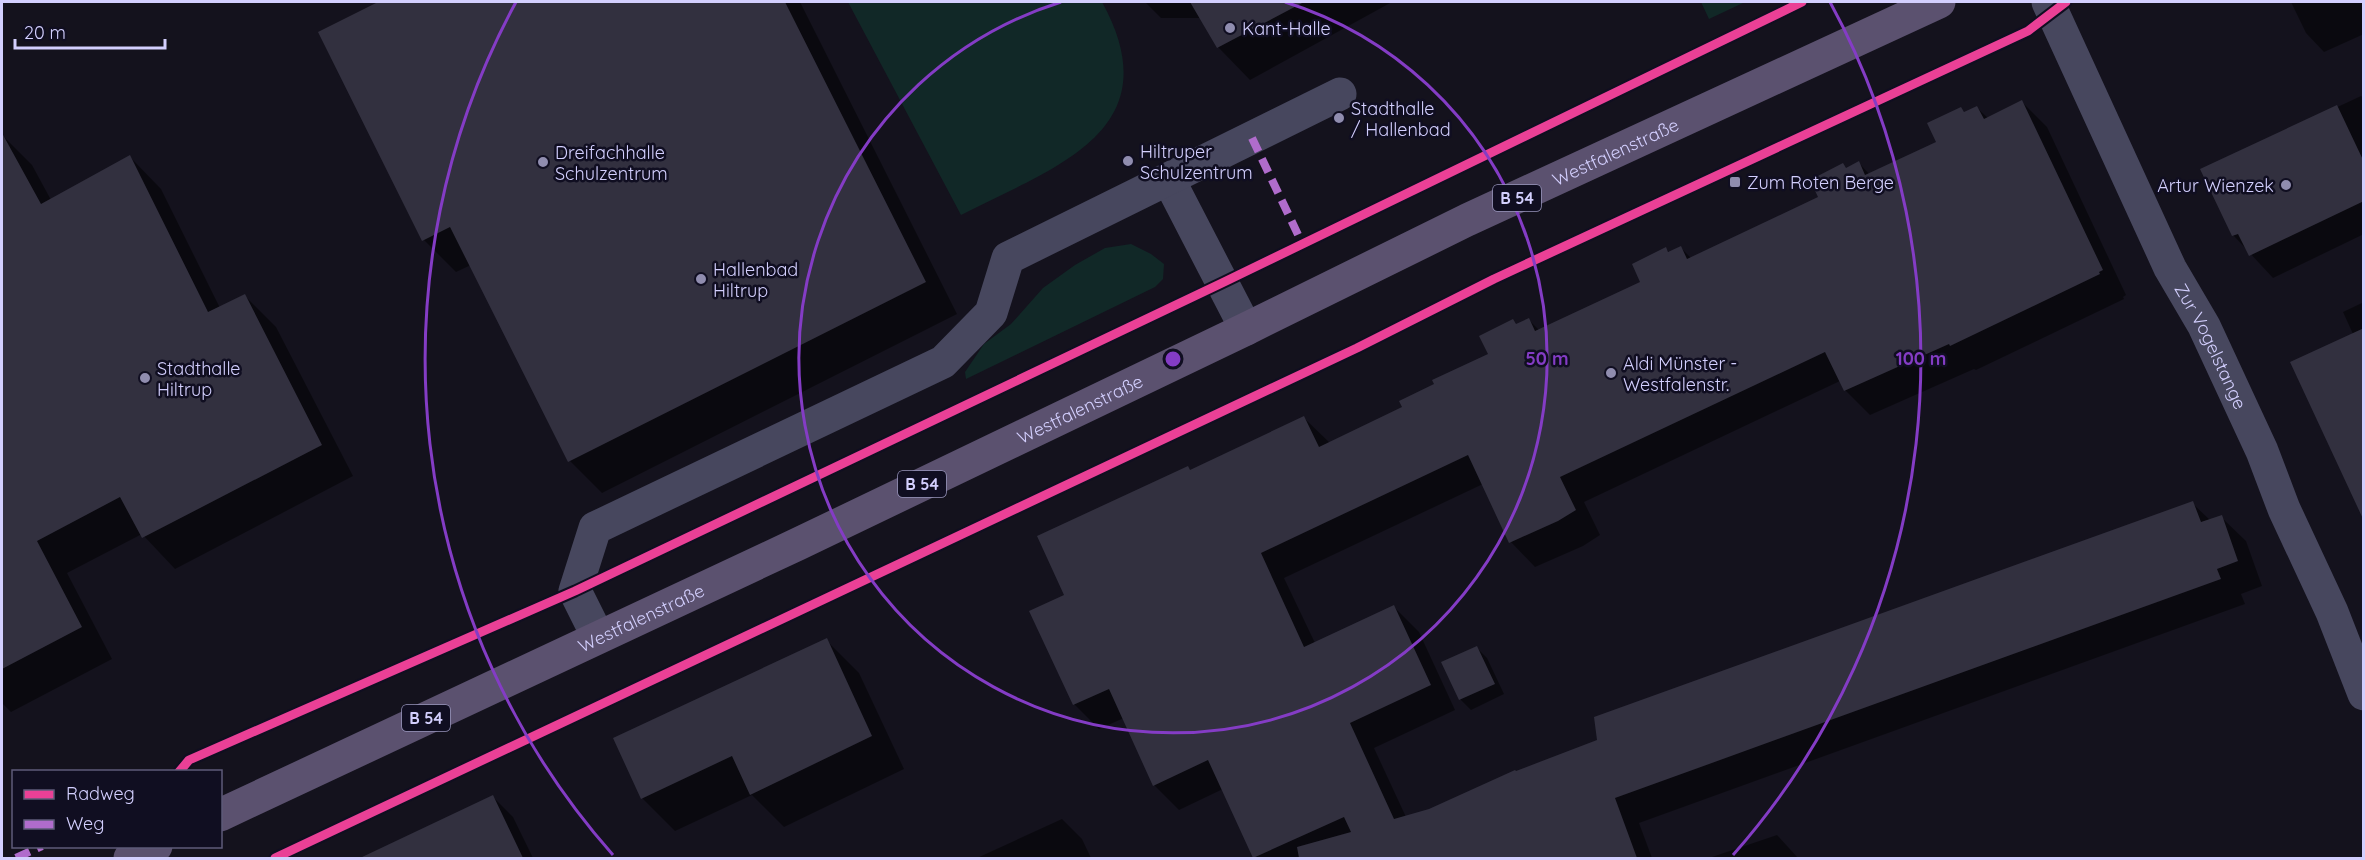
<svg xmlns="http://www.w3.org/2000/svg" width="2365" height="860" viewBox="0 0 2365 860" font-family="Quicksand,sans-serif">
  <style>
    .green { fill: #112827 }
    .shadow { fill: #0007 }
    .building { fill: #32303f }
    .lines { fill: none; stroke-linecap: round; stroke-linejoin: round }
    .minor { stroke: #47475e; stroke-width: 33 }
    .major { stroke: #5b516f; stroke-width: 33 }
    .quiet { stroke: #b06ccc; stroke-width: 8; stroke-dasharray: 15 8; stroke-linecap: butt }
    .cycleway-casing { stroke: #100e21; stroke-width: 13 }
    .cycleway { stroke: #ea4096; stroke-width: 9 }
    .ring { fill: none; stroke: #843cc5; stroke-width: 3 }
    .poi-dot { fill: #908daf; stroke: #100e21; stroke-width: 2 }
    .labels { text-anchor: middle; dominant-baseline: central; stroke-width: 5; stroke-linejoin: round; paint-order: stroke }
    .shield { fill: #100e21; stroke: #9895bc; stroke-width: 1.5 }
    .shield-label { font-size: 16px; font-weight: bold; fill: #d3cffe }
    .poi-label { font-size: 18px; fill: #d3cffe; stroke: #100e21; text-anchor: start }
    .street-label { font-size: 18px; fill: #d3cffe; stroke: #100e21 }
    .centre { fill: #843cc5; stroke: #100e21; stroke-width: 3 }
    .ring-label { font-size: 18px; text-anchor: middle; font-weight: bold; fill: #843cc5; stroke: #100e21; stroke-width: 5; stroke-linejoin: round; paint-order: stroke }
  </style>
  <rect width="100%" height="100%" fill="#14121d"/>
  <path class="green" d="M848,2H1102C1173,131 1054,167 961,215Z
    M1701,2H1745L1709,19Z
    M1131,244L1151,254L1164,264L1163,279L1155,287L966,379L965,372L984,344L1011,324L1043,288L1075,265L1105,248Z"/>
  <path class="shadow" d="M381,2H800L957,314L602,493L570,461L471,265L456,272L424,240L320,33Z
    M1145,2H1392L1250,80L1218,47L1201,18H1161Z
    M2291,2H2364V34L2324,52L2306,33Z
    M2361,96L2364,98V234L2273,278L2234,236L2202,170Z
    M2022,102L2047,127L2126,295L2123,297L2124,299L1976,370L1974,369L1870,415L1845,390L1840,381L1584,502L1600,535L1583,546L1535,567L1511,542L1483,484L1284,578L1315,643L1394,607L1419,632L1455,710L1374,748L1406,817L1430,811L1516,773L2192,503L2210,520L2221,517L2246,541L2262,586L2241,594L2245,604L1639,823L1652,858H1365L1359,846L1331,858H1255L1223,789L1179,810L1154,785L1124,718L1099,729L1074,704L1066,596L1191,471L1304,418L1330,443L1404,407L1436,385L1490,354L1517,325L1529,320L1540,331L1642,282L1666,249L1670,253L1681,248L1692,259L1820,198L1847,169L1859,163L1870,175L1938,142L1961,109L1965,113L1977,108L1988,118Z
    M2,135L32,165L51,200L130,157L161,189L220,308L245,296L276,327L353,476L175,569L142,534L67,573L112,659L11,712L2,703Z
    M2364,302V517L2353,334L2343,312Z
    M826,640L859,673L904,769L784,827L752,795L675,831L642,798Z
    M1476,647L1487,658L1504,694L1471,710L1460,699L1443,663Z
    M493,797L513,817L533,858H395L420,846Z
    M1062,819L1082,839L1091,858H977Z
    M1777,835L1798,858H1709Z"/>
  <path class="building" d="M378,2H785L926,282L568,462L450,227L422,241L318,32Z
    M1190,2H1304L1217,48Z
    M2022,100L2103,270L2099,272L2100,274L1950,346L1949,344L1844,391L1825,352L1560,477L1576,510L1558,521L1509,543L1468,455L1261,553L1304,647L1394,605L1431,685L1350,723L1394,819L1429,809L1515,770L1516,771L1597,740L1594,717L2193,501L2201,522L2222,515L2238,561L2217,569L2221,579L1615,798L1637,858H1299L1297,847L1351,832L1344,817L1253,858L1208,760L1153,786L1109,689L1073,705L1029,611L1064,595L1037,536L1188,466L1190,470L1304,416L1319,447L1402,407L1399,401L1434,384L1432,380L1488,354L1479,336L1513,319L1516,324L1529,318L1535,331L1640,282L1632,264L1666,247L1668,252L1681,246L1687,259L1818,197L1810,180L1843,163L1846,168L1859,161L1865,175L1936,142L1927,123L1961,107L1964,112L1977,106L1984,119Z
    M2337,105L2364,162V201L2249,256L2238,234L2232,236L2200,169Z
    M2,133L41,204L130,155L208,312L245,294L322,445L142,538L120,497L37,541L82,627L2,669Z
    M2364,328V521L2290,362Z
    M827,638L872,736L750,795L732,756L641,799L613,738Z
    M1477,646L1495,684L1459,700L1441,662Z
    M493,795L523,858H360Z"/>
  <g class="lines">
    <g class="minor">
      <path id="s1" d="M2048,2L2170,268L2204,326L2262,451L2284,509L2332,612L2364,694"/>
      <path d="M1169,180L1246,329"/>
      <path d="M598,637L575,591L595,528L943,362L991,313L1008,258L1340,94"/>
    </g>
    <g class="major">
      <path id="s2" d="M220,815L798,544L1246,329L1467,220L1939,2"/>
      <path d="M130,858L156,846"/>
    </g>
    <path class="quiet" d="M1252,138L1302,243
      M16,858L42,846"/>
    <defs>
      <path id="cycleway" d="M179,772L189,760L575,591L1222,283L1802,2
        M275,858L1357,348L1494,279L2028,31L2066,2"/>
    </defs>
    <use href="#cycleway" class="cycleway-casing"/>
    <use href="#cycleway" class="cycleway"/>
  </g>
  <g class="ring">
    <path d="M1285 2A374 374 0 1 1 1061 2"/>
    <path d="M613 855A748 748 0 0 1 516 2M1830 2A748 748 0 0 1 1733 855"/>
  </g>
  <g class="poi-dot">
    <circle cx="1230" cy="28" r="6"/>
    <circle cx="1339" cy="118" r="6"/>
    <circle cx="1128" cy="161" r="6"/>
    <circle cx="543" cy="162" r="6"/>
    <rect x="1729" y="176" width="12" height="12" rx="3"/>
    <circle cx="2286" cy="185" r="6"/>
    <circle cx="701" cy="279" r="6"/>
    <circle cx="1611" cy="373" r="6"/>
    <circle cx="145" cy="378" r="6"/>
  </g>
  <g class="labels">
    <g class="shield">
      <rect x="1493" y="185" width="48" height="26" rx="4.5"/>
      <rect x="898" y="471" width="48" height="26" rx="4.5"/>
      <rect x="402" y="705" width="48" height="26" rx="4.5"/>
    </g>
    <g class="shield-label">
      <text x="1517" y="198">B 54</text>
      <text x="922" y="484">B 54</text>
      <text x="426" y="718">B 54</text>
    </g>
    <g class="poi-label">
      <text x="1242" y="28">Kant-Halle</text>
      <text x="1351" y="108">Stadthalle<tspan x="1351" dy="21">/ Hallenbad</tspan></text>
      <text x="1140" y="151">Hiltruper<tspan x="1140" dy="21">Schulzentrum</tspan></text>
      <text x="555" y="152">Dreifachhalle<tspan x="555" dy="21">Schulzentrum</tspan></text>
      <text x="1747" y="182">Zum Roten Berge</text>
      <text x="2274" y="185" text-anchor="end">Artur Wienzek</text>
      <text x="713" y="269">Hallenbad<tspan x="713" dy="21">Hiltrup</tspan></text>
      <text x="1623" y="363">Aldi Münster -<tspan x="1623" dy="21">Westfalenstr.</tspan></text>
      <text x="157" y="368">Stadthalle<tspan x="157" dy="21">Hiltrup</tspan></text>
    </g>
    <g class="street-label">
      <text stroke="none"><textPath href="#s2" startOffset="1545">Westfalenstraße</textPath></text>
      <text stroke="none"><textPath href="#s1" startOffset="381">Zur Vogelstange</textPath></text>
      <text stroke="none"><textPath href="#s2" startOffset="951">Westfalenstraße</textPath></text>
      <text stroke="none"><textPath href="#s2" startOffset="465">Westfalenstraße</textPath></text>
    </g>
  </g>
  <circle cx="1173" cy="359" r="9" class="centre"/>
  <g class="ring-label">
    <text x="1547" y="365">50 m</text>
    <text x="1921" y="365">100 m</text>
  </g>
  <rect width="2365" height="860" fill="none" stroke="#d3cffe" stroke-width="6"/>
  <rect x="12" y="770" width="210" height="78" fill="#100e21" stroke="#5e5b79" stroke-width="1.5"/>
  <rect x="24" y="790" width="30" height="9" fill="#ea4096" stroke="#5e5b79" stroke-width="1.5"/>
  <text x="66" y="800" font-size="18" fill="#d3cffe">Radweg</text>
  <rect x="24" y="820" width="30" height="9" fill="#b06ccc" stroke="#5e5b79" stroke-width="1.5"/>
  <text x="66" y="830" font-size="18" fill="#d3cffe">Weg</text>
  <path d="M15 39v9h150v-9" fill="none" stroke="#d3cffe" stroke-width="3"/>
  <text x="24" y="39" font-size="18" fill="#d3cffe" stroke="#100e21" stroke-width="4.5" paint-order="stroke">20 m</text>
</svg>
